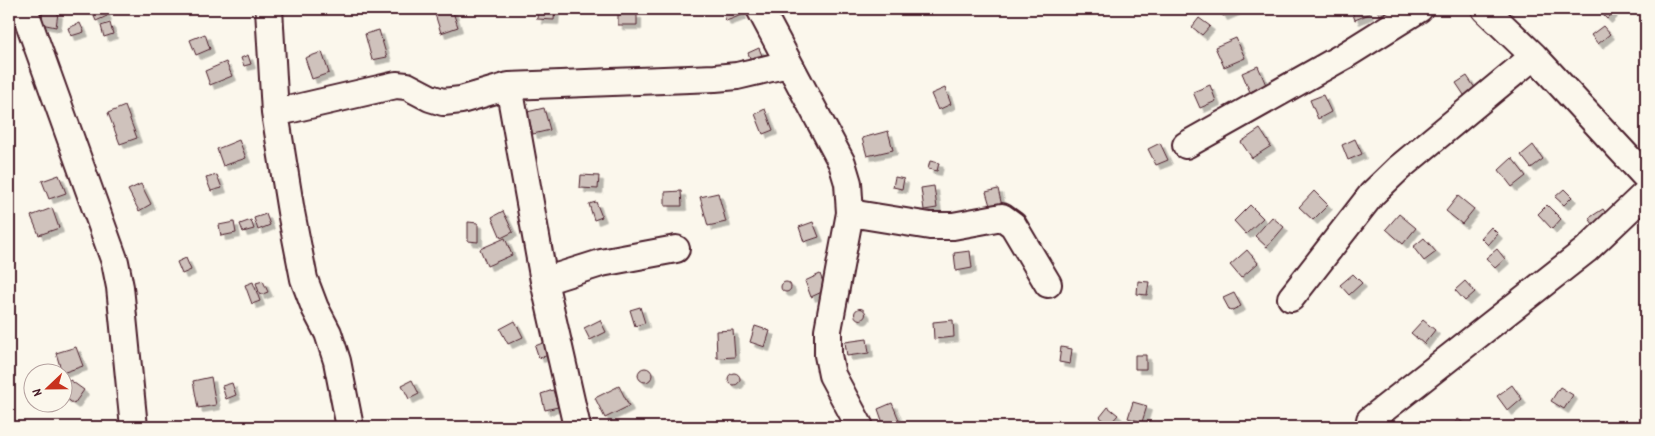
<svg xmlns="http://www.w3.org/2000/svg" width="1655" height="436" viewBox="0 0 1655 436" font-family="Dekko,sans-serif">
  <style>
    .building { fill: #cfc2bc; stroke: #4a1f2b; filter: url(#shadow) }
    .lines { fill: none; stroke-linecap: round; stroke-linejoin: round }
    .minor-casing { stroke: #4a1f2b; stroke-width: 30 }
    .minor { stroke: #fbf7ec; stroke-width: 26 }
  </style>
  <defs>
    <filter id="shadow"><feDropShadow dx="4.5" dy="4.5" stdDeviation="0" flood-color="#0004"/></filter>
  </defs>
  <rect width="100%" height="100%" fill="#fbf7ec"/>
  <filter id="ink" filterUnits="userSpaceOnUse"><feTurbulence type="fractalNoise" baseFrequency=".02" numOctaves="2"/><feDisplacementMap in="SourceGraphic" scale="10" xChannelSelector="R" yChannelSelector="G"/><feConvolveMatrix kernelMatrix="1 2 1 2 8 2 1 2 1" color-interpolation-filters="sRGB"/></filter>
  <g filter="url(#ink)">
    <path class="building" d="M91,9H104L107,16L96,21Z
      M443,9H452L458,27L441,33L434,11Z
      M538,9H555L554,20L537,19Z
      M722,9H740L742,15L726,21Z
      M1219,9H1239L1223,16Z
      M1351,9H1367L1369,14L1355,20Z
      M1376,9H1391L1380,15Z
      M1599,9H1609L1613,13L1607,19L1598,10Z
      M43,11L58,13L56,27L41,24Z
      M618,14H637V25H618Z
      M1199,18L1210,26L1202,35L1192,27Z
      M80,23L84,32L71,36L68,28Z
      M110,23L113,34L104,37L101,26Z
      M1603,26L1610,34L1598,44L1591,35Z
      M379,30L387,57L372,60L365,34Z
      M205,34L210,49L196,55L190,40Z
      M1236,38L1245,58L1224,67L1215,47Z
      M759,48L765,63L754,68L748,53Z
      M322,52L329,73L312,79L305,58Z
      M248,55L251,64L244,66L241,58Z
      M226,62L232,76L210,85L205,71Z
      M1258,66L1266,85L1250,92L1242,73Z
      M1467,76L1477,91L1466,98L1456,83Z
      M1210,85L1216,101L1200,108L1193,92Z
      M945,88L951,104L938,110L931,94Z
      M1323,95L1331,112L1318,119L1310,100Z
      M125,106L137,138L120,144L108,113Z
      M544,108L550,130L533,134L527,112Z
      M765,109L773,130L763,134L755,114Z
      M1260,129L1271,146L1252,158L1241,142Z
      M888,131L893,150L867,156L862,138Z
      M1355,139L1362,154L1348,160L1342,145Z
      M239,140L246,158L223,166L217,149Z
      M1160,143L1168,160L1156,165L1148,149Z
      M1533,145L1543,159L1531,168L1521,155Z
      M1512,158L1526,176L1512,187L1499,170Z
      M930,161L939,163L937,171L928,169Z
      M59,175L66,193L49,199L42,181Z
      M217,175L222,188L211,191L206,178Z
      M581,175L599,176L598,189L580,188Z
      M895,177L904,179L902,189L893,187Z
      M141,184L151,204L139,211L128,190Z
      M934,186L937,208L924,210L921,188Z
      M998,189L1002,206L991,209L986,192Z
      M1564,189L1572,197L1564,205L1555,197Z
      M681,191L682,206H665V192Z
      M1314,191L1328,205L1313,220L1299,207Z
      M718,193L726,222L708,226L700,197Z
      M1458,196L1474,209L1462,224L1446,211Z
      M596,202L602,217L594,220L589,204Z
      M1250,205L1263,218L1246,234L1234,221Z
      M1547,205L1561,219L1552,229L1538,214Z
      M52,208L59,228L39,235L31,216Z
      M1603,209L1610,219L1596,229L1589,218Z
      M503,211L513,232L501,238L492,217Z
      M266,214L270,225L258,230L254,218Z
      M1399,214L1416,228L1403,244L1386,229Z
      M1272,217L1284,227L1267,247L1255,236Z
      M251,220L254,229L243,232L240,224Z
      M234,222L236,233L221,236L219,225Z
      M468,222L478,223V242L468,241Z
      M813,222L819,237L804,242L799,227Z
      M1491,227L1498,234L1488,245L1481,238Z
      M505,238L512,255L487,266L480,249Z
      M1424,238L1436,252L1424,261L1413,247Z
      M1497,249L1505,259L1495,268L1486,258Z
      M1247,250L1258,263L1241,278L1230,265Z
      M970,251L972,268L956,271L954,253Z
      M186,258L191,270L182,274L177,262Z
      M820,274L826,290L811,297L805,281Z
      M1353,274L1362,283L1349,295L1340,285Z
      M263,281L268,292L260,295L256,283Z
      M1138,281L1149,282L1147,295L1137,294Z
      M1465,281L1475,292L1465,301L1455,290Z
      M253,282L260,301L252,304L245,285Z
      M781 287a5 5 0 1 1 10 0a5 5 0 1 1-10 0Z
      M1234,293L1241,306L1230,311L1223,298Z
      M640,307L645,323L635,326L630,310Z
      M854.5 314a5.5 5.5 0 1 1 11 0a5.5 5.5 0 1 1-11 0Z
      M600,320L606,332L590,340L584,328Z
      M953,320L954,337L934,339L933,322Z
      M1423,320L1435,330L1424,344L1411,333Z
      M515,321L523,337L508,344L500,329Z
      M755,326L770,331L765,347L750,342Z
      M733,330L735,357L717,358L716,331Z
      M867,339L869,353L847,356L845,342Z
      M548,341L552,354L539,358L535,346Z
      M76,347L83,366L62,373L56,353Z
      M1061,347L1072,349L1070,364L1059,362Z
      M1135,355H1146V369H1135Z
      M638 375a7 7 0 1 1 14 0a7 7 0 1 1-14 0Z
      M728 379a6 6 0 1 1 12 0a6 6 0 1 1-12 0Z
      M211,377L216,405L198,408L193,381Z
      M70,380L84,390L74,404L62,395V390Z
      M412,380L419,394L409,399L402,385Z
      M232,383L236,395L226,399L222,386Z
      M1512,385L1522,399L1508,411L1497,396Z
      M619,386L629,406L605,418L595,398Z
      M1560,387L1573,395L1564,409L1551,401Z
      M553,390L558,407L545,410L541,394Z
      M1133,402L1147,406L1142,422L1128,418Z
      M892,403L899,420L884,426L878,409Z
      M1108,407L1118,415L1109,425L1100,417Z
      M1458,419L1469,427H1452Z"/>
    <g class="lines">
      <defs>
        <path id="minor" d="M24,9L115,262L120,287L134,427
          M269,9L275,113L291,212L304,279L315,308L328,333L337,361L350,427
          M760,9L842,163L848,183L850,213L828,330V355L832,375L860,427
          M1485,9L1534,56L1646,177
          M509,86L544,281L577,427
          M275,113L396,85L407,86L430,98L443,102L461,100L509,86L715,78L737,76L788,64
          M1186,145L1344,56L1419,9
          M850,213L930,226H953L1002,217L1013,225L1048,284
          M544,281L601,263L676,249
          M1291,298L1372,194L1399,168L1534,56
          M1370,420L1586,250L1646,193"/>
      </defs>
      <use href="#minor" class="minor-casing"/>
      <use href="#minor" class="minor"/>
    </g>
  </g>
  <rect width="1655" height="436" fill="none" stroke="#fbf7ec" stroke-width="30"/>
  <rect x="15" y="15" width="1625" height="406" fill="none" stroke="#4a1f2b" stroke-width="2" filter="url(#ink)"/>
  <g transform="translate(48 388) rotate(248)"><circle r="24" fill="#fbf7ec" stroke="#b4a19f"/>
  <path d="M0-4L9 19L0 12L-9 19Z" fill="#c8321e"/>
  <text y="-8" font-size="14" font-weight="bold" text-anchor="middle" fill="#4a1f2b">N</text>
  </g>
</svg>
